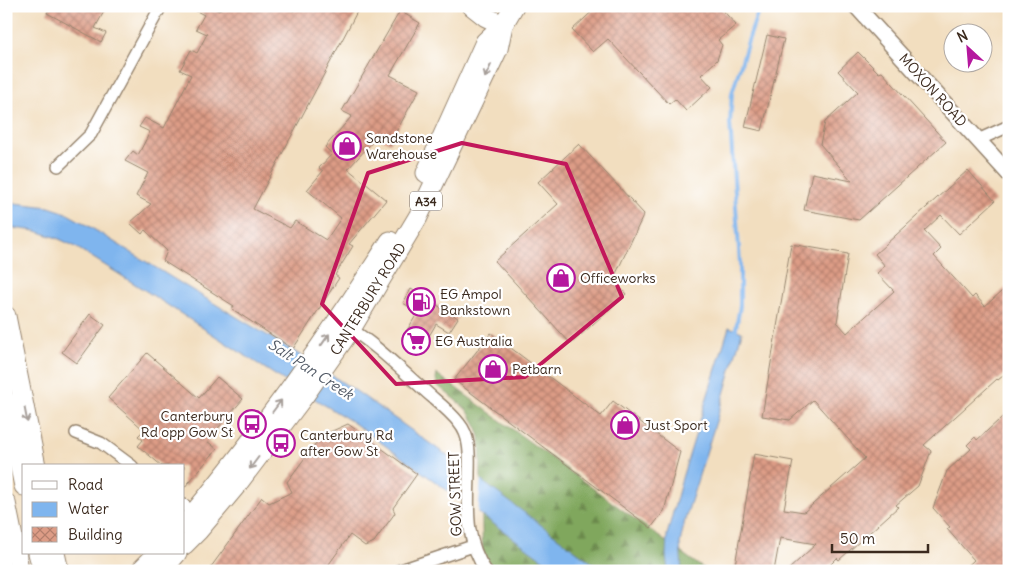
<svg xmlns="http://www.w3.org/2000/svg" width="1015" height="577" viewBox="0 0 1015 577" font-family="Delius,sans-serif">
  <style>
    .forest { fill: url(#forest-firs); stroke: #5e683e }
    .water { fill: #7fb5ee; stroke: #5d7086 }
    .pier { fill: #f2debf }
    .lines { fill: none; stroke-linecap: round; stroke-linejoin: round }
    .stream { stroke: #7fb5ee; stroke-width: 4 }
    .building { fill: url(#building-cross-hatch) }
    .minor-casing { stroke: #96846e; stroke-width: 14 }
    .secondary-casing { stroke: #96846e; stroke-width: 18 }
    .trunk-casing { stroke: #96846e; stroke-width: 21 }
    .minor { stroke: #fff; stroke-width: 11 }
    .secondary { stroke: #fff; stroke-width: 15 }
    .trunk { stroke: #fff; stroke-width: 19 }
    .oneway { stroke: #a79f9a }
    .marked { fill: none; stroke: #c2185b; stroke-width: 4; stroke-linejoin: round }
    .labels { text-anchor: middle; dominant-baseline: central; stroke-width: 4.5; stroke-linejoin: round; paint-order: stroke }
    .shield { fill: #fff; stroke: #766a62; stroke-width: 1 }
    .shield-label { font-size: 12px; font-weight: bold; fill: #3b2a1e }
    .street-label { font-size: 14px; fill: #3b2a1e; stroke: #fff }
    .poi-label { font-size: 14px; fill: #3b2a1e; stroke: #fff; text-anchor: start }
    .water-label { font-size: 15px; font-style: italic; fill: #535b67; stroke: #fff }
  </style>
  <defs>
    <pattern id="forest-firs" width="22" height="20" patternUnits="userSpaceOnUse" patternTransform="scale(1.25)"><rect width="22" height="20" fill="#80a75d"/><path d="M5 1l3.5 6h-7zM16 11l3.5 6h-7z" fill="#6a884c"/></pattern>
    <pattern id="building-cross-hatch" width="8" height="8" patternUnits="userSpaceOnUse" patternTransform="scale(1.25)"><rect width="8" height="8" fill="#dd9c86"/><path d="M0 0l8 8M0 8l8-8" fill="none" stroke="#b47f6d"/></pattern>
  </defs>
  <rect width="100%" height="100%" fill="#fff"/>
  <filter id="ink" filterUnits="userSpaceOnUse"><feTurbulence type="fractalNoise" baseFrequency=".02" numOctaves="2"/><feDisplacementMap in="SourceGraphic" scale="10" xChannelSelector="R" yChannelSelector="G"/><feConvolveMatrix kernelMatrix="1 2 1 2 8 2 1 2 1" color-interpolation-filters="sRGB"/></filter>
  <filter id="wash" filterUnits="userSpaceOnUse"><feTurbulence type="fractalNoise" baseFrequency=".0096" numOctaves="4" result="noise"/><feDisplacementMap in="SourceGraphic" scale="20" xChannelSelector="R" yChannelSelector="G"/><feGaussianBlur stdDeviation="1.12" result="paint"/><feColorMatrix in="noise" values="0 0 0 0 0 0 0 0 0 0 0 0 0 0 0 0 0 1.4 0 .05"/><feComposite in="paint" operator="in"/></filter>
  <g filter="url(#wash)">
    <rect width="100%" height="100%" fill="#f2debf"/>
    <path class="forest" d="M437,374L665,541L707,571H483L480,437L475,422L466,409L437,385L436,379Z"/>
    <path class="water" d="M6,202L49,207L64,212L82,222L187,287L300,355L356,391L452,459L603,571H559L351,421L275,375L146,291L74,246L57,238L36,231L6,227Z
      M729,327L742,332L718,415L685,520L680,543L682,571H668L666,555L667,535L682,478Z"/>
    <path class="pier" d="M456,459L481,478L478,515L455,498Z"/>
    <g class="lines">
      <path class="stream" d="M735,334L740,306V263L730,123L732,93L749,38L760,6"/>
    </g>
    <g id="blocks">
      <path class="building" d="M51,6H107L95,28L106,33L101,42L47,13Z
        M187,6H210L219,11L222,6H285L294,11L296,6H360L253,209L290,228L295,221L326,240L341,218L307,190L323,171L319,168L332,154L325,147L352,116L342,111L400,11L420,23L390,75L419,90L390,143L377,137L348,169L386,200L349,244L353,246L335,275L339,278L293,349L232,309L234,306L163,261L167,251L145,230L142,234L130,223L151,204L136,196L148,173L125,161L133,151L138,155L150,132L139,127L145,118L164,128L191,75L180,70L191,50L197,53L207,34L196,29L204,15Z
        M598,6H719L736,25L718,40L722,45L717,60L701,75L712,87L686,111L675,99L669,104L608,39L593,52L572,30Z
        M767,35L784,39L762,131L745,127Z
        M858,52L879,73L882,72L946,142L859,220L804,210L812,173L852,181L820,144L825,122L858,92L838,71Z
        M579,144L644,214L613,280L626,294L571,344L495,261L558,204L538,182Z
        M968,170L995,201L959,234L941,215L924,231L941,249L934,256L972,298L975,295L985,306L1009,285V371L998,380L997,379L924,445L931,451L918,486L896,505L898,507L839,560L837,558L824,571H787L816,544L780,538L774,571H734L754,454L793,461L784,509L804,512L865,458L813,400L790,420L762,416L791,244L848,254L837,322L847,333L894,291L877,273L885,266L875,254Z
        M411,289L458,318L449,332L436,324L421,350L402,339L418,312L403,303Z
        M90,314L105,325L77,363L62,352Z
        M491,333L601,416L613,401L680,452L664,511L651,528L454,380Z
        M147,353L199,398L217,377L243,399L207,441L217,449L184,488V466H162L138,446L143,440L138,436L144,430L108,398Z
        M1009,411V571H962L974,560L947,529L950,527L933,508L947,471L971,449L967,445L975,437L977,440Z
        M348,424L417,474L393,508L395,513L374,542L365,546L350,535L324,571H208L262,497L269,503L292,492L287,482L321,436Z"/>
    </g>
  </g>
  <g filter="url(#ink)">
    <use href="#blocks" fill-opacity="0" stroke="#96846e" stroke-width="1"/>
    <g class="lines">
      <defs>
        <path id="minor" d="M978,140L1009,126
          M58,166L91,134L161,6
          M346,326C374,343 398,367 423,389C435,400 449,410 459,423C464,429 467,436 468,444C470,454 469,464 469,475C468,510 465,540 486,571
          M76,433L101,443L132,466
          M184,505L194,513
          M398,571L473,546"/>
        <path id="secondary" d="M856,6L1009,174"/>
        <path id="trunk" d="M472,6L486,17L503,25
          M426,173L485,42L503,25
          M6,316L36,466
          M6,402L24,486
          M6,503L17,557L19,571
          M184,525C259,435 327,340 390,241
          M184,545L199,530L236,486L304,396L351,329L418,217L498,49L503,25L514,6
          M38,553L43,571
          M55,553L59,571
          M140,571L158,553
          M162,571L177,553"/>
      </defs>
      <use href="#minor" class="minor-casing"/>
      <use href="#secondary" class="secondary-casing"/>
      <use href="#trunk" class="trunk-casing"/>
      <use href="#minor" class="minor"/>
      <use href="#secondary" class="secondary"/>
      <use href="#trunk" class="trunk"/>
    </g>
    <defs><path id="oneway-shaft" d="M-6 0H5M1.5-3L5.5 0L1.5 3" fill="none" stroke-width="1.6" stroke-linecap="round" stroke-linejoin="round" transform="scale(1.25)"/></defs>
    <g class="oneway">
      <use href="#oneway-shaft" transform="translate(488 71) rotate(115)"/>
      <use href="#oneway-shaft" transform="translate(325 340) rotate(-55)"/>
      <use href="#oneway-shaft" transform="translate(277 406) rotate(-53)"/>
      <use href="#oneway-shaft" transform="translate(26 415) rotate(79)"/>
      <use href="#oneway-shaft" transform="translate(254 463) rotate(127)"/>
    </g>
  </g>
  <path class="marked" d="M462,143L566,164L622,297L525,377L396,384L322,304L368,173Z"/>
  <defs>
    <symbol id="shop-ring" viewBox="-11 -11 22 22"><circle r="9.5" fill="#fff" stroke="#b5179e" stroke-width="1.5"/><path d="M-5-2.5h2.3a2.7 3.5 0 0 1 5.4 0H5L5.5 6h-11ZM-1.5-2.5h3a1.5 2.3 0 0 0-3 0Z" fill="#b5179e"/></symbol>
    <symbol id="fuel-ring" viewBox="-11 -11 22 22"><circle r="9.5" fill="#fff" stroke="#b5179e" stroke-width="1.5"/><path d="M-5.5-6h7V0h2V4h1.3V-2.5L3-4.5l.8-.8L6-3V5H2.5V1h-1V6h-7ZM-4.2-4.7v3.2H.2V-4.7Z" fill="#b5179e"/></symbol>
    <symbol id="supermarket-ring" viewBox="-11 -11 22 22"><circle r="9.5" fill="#fff" stroke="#b5179e" stroke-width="1.5"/><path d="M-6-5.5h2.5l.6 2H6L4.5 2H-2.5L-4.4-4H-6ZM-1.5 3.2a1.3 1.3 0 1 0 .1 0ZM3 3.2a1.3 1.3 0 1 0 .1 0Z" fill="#b5179e"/></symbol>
    <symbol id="bus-ring" viewBox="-11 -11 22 22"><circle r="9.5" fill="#fff" stroke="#b5179e" stroke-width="1.5"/><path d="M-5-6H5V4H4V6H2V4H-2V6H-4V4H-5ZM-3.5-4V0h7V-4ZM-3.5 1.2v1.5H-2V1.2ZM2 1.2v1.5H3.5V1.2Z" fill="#b5179e"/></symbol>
  </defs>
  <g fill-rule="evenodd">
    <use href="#shop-ring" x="331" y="130" width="32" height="32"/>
    <use href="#shop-ring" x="545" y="262" width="32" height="32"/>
    <use href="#fuel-ring" x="405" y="286" width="32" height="32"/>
    <use href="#supermarket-ring" x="400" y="325" width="32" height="32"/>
    <use href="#shop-ring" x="477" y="353" width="32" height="32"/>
    <use href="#bus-ring" x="236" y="408" width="32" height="32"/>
    <use href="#shop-ring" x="609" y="409" width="32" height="32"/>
    <use href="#bus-ring" x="265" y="427" width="32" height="32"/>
  </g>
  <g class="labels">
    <rect class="shield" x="410" y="191.5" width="32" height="19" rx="4"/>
    <g class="shield-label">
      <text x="426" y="201">A34</text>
    </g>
    <g class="street-label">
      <text transform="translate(933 90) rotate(48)">MOXON ROAD</text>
      <text transform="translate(368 299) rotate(-58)">CANTERBURY ROAD</text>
      <text transform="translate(455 494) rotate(-92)">GOW STREET</text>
    </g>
    <g class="poi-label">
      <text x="366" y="138">Sandstone<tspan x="366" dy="16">Warehouse</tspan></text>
      <text x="580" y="278">Officeworks</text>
      <text x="440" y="294">EG Ampol<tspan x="440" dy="16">Bankstown</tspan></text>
      <text x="435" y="341">EG Australia</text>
      <text x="512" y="369">Petbarn</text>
      <text x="233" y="416" text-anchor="end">Canterbury<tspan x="233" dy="16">Rd opp Gow St</tspan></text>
      <text x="644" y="425">Just Sport</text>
      <text x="300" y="435">Canterbury Rd<tspan x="300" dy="16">after Gow St</tspan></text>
    </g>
    <g class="water-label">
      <text transform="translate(311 369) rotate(33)">Salt Pan Creek</text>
    </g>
  </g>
  <rect width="1015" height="577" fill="none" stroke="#fff" stroke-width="25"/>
  <rect x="22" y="464" width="162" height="90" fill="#ffffff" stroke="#b1aaa5"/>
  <rect x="32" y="481" width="25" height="8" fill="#ffffff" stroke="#b1aaa5"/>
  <text x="68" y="490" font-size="15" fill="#3b2a1e">Road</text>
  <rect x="32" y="502" width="25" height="15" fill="#7fb5ee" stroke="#b1aaa5"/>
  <text x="68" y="514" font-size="15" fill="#3b2a1e">Water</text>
  <rect x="32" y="527" width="25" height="15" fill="url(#building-cross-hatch)" stroke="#b1aaa5"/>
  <text x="68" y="540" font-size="15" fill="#3b2a1e">Building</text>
  <g transform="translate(968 48) rotate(334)"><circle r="24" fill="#ffffff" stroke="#b1aaa5"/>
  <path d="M0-4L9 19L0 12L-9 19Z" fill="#b5179e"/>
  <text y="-8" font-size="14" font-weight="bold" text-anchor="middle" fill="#3b2a1e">N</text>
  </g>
  <path d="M832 544v8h96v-8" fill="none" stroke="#3b2a1e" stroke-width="2.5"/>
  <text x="840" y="544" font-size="15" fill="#3b2a1e" stroke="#ffffff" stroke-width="4" paint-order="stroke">50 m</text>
</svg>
